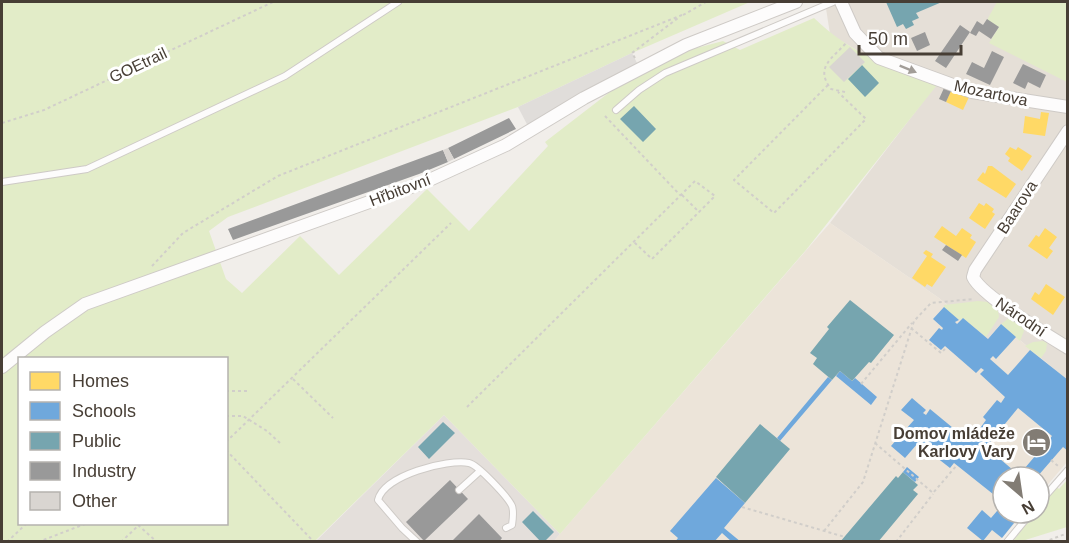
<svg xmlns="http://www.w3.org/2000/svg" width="1069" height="543" viewBox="0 0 1069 543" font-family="Arial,sans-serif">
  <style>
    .residential { fill: #e5dfd7 }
    .industrial { fill: #e4dfdb }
    .education { fill: #ece4d9 }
    .green { fill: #e2ecc8; fill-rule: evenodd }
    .parking { fill: #e0ddda }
    .homes { fill: #ffd966 }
    .schools { fill: #6fa8dc; fill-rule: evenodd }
    .public { fill: #76a5af }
    .industry { fill: #999 }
    .building { fill: #d9d5d1 }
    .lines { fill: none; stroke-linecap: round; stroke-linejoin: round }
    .service-casing { stroke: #cecac6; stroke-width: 8 }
    .minor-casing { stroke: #cecac6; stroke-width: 14 }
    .path { stroke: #d1ceca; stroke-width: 2; stroke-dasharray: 3 3; stroke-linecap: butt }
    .service { stroke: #fdfcfc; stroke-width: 6 }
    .minor { stroke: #fdfcfc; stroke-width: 12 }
    .oneway { fill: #a29d98 }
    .labels { text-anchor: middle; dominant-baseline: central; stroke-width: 6; stroke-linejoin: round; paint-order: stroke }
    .street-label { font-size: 16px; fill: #473e35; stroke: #fff }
    .poi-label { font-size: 16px; font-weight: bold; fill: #473e35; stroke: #fff; text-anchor: end }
  </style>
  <rect width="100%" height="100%" fill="#f1eeea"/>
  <path class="residential" d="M825,2H1067V380L1001,324L988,339L939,298L830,223L936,85L881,65L830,34Z"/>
  <path class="industrial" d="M444,415L560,534L553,542H315Z"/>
  <path class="education" d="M830,223L939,298L988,339L1001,324L1067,380V462L1039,495V477H1003V513H1024L999,541L553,542Z"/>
  <path class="green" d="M2,2H750L632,53L518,107L228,217L209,231L226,279L242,293L300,236L339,275L427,189L469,231L548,146L545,142L615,88L689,50L723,41L740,50L814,18C850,53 890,68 937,85L806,250L560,534L444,415L315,541H2ZM20,358H226V524H20Z
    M997,2H1067V82L989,43L999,27L987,20Z
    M978,301L988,302L998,311L999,317L986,337L963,318L959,320L944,308V305Z
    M1009,318C1016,319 1021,325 1024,331L1020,341L1001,324Z
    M1043,341L1047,343L1046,351L1041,358L1025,346L1033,342Z
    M1067,480V527L1022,541H1013L1035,513H1039V509L1057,487L1059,489Z"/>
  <path class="parking" d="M632,53L640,69L530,130L518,107Z"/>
  <path class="homes" d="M951,90L969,97L963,110L946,102Z
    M1041,112L1049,113L1045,136L1023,133L1025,116L1040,119Z
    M1010,147L1016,150L1018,147L1032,156L1022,171L1008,161L1010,158L1005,154Z
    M988,166H992L1016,184L1006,198L977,180L983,172L985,174Z
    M979,203L984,206L986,203L994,209L992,212L995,214L985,229L969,218Z
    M942,226L956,236L962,228L972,235L970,238L976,242L966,258L934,237Z
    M1045,228L1057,237L1049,248L1053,251L1047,259L1028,246L1036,235L1039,237Z
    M926,250L933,254L931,257L946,267L932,287L927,284L925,287L912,278L927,256L923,253Z
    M1046,284L1065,297L1053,315L1031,299L1035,292L1039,295Z"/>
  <path class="schools" d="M944,307L959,320L955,322L957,324L963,318L988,339L1001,324L1016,337L996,359L993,356L990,359L1008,375L1030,350L1068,380V451L1063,447L1037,477H1003V502L954,463L950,468L918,443L905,458L891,446L914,420L901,410L912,398L926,410L923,413L926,415L930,409L970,442L986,420L983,417L997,400L1001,403L1005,397L980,374L984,370L981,368L976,373L945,346L941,350L929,340L939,328L942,330L943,328L933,319ZM1018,408L1052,436L1019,475L986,447Z
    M840,371L852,381L855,378L877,397L871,405L836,376Z
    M828,377L832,380L780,441L777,438Z
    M907,467L919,477L915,482L903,472Z
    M716,478L745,503L724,528L741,542H732L722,533L714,542H675L678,538L670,531Z
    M1003,504V513H1022L1002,538L992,530L983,541L967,528L982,510L991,518Z"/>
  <path class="public" d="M886,2H942L916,13L919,18L912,21L914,25L906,29L903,24L897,27Z
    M862,65L879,83L865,97L848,79Z
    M634,106L656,129L643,142L620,119Z
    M850,300L894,335L871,363L869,362L852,381L840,371L832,380L813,364L817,358L810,353L829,329L827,327Z
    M443,422L455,433L429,459L418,447Z
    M760,424L790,449L745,503L716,477Z
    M903,472L918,485L913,490L918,494L878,542H840L896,476L898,478Z
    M533,511L554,532L544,542H541L522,522Z"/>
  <path class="industry" d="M987,19L999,27L991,39L979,31L976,36L970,33L977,21L983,25Z
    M960,25L970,32L946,68L935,61Z
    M925,32L930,45L917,51L911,38Z
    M992,51L1004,57L990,85L966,74L972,62L984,68Z
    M1023,64L1046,75L1040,88L1028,82L1025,89L1013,83Z
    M944,88L951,91L946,102L939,99Z
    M509,118L516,129L454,159L448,148Z
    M443,150L448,162L419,174L233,240L228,229Z
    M946,245L962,255L958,261L942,250Z
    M450,480L468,499L424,541L406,522Z
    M479,514L502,538L499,542H451Z"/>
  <path class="building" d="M850,47L865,62L844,82L829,67Z
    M448,148L454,159L448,162L443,150Z"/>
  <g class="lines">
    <defs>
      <path id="service" d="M616,110L639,90L665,73L833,2
        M2,182L87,169L285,76L398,2
        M459,490L480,471
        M1039,503L1068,470
        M417,542L402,528L378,500C384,475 447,459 469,463C478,465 508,497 512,506C514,512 513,518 512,525L506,528
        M1007,542L1031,513"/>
      <path id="minor" d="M841,2L855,33L879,58L972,92L1068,107
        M1068,131L975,270L973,277C981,295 1047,335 1068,348
        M2,367L45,332L85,304L425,182L506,145L584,98L686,45L796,2"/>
    </defs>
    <use href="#service" class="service-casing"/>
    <use href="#minor" class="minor-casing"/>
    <path class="path" d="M683,15L706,2
      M635,58L632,53L678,18
      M828,85L734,180L774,213L866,119L838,92
      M845,92L831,89C814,67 833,58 847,42
      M605,116L680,195
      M2,123L44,110L273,2
      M682,195L699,212
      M152,266L183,233L278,176L682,15
      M911,328L941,353L945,349
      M293,379L333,418
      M861,384L912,323
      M226,391H247
      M467,407L695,181L715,196L652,259L634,242
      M226,416H243L267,431L280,443
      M18,421H20
      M226,442L451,223
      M875,443L933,493L957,465
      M226,450L314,542
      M1051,460L1058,466
      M742,507L845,537
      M138,525L157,542
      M824,531L863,482L914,321L931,303L974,299
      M7,542L26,524
      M38,542L85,524
      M121,542L140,524
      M896,542L933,494
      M1044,542L1068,533"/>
    <use href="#service" class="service"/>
    <use href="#minor" class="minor"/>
  </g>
  <defs><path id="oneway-solid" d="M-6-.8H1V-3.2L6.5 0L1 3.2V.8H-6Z" transform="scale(1.5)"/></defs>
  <use class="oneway" href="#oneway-solid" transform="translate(908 69) rotate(22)"/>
  <defs>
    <symbol id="hotel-disc" viewBox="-11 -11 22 22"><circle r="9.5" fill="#827c74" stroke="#fff"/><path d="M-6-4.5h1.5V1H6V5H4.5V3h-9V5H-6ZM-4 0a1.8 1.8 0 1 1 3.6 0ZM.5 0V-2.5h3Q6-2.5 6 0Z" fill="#fff"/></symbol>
  </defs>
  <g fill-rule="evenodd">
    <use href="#hotel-disc" x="1020" y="426" width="33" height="33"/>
  </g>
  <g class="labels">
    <g class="street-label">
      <text transform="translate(138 65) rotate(-25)">GOEtrail</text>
      <text transform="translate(991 93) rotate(12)">Mozartova</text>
      <text transform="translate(400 190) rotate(-21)">Hřbitovní</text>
      <text transform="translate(1017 207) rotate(-57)">Baarova</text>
      <text transform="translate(1021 317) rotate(34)">Národní</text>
    </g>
    <g class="poi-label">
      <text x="1015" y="433">Domov mládeže<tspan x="1015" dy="18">Karlovy Vary</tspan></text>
    </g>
  </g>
  <rect width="1069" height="543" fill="none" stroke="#473e35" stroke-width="6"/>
  <rect x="18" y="357" width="210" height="168" fill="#ffffff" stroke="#b5b2ae" stroke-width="1.5"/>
  <rect x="30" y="372" width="30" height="18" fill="#ffd966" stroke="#b5b2ae" stroke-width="1.5"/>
  <text x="72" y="387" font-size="18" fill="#473e35">Homes</text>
  <rect x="30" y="402" width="30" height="18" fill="#6fa8dc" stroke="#b5b2ae" stroke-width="1.5"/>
  <text x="72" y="417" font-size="18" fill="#473e35">Schools</text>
  <rect x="30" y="432" width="30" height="18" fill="#76a5af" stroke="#b5b2ae" stroke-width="1.5"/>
  <text x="72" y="447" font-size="18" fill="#473e35">Public</text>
  <rect x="30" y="462" width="30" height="18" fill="#999999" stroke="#b5b2ae" stroke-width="1.5"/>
  <text x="72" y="477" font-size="18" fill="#473e35">Industry</text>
  <rect x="30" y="492" width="30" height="18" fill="#d9d5d1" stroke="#b5b2ae" stroke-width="1.5"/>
  <text x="72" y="507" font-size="18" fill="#473e35">Other</text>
  <g transform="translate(1021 495) rotate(151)"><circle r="28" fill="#ffffff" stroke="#b5b2ae" stroke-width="1.5"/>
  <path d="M0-4.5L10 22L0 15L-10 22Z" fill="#827c74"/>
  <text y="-9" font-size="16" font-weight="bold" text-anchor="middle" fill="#473e35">N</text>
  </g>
  <path d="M859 45v9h102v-9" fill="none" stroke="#473e35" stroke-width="3"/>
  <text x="868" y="45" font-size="18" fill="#473e35" stroke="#ffffff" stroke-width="4.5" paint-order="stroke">50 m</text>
</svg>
